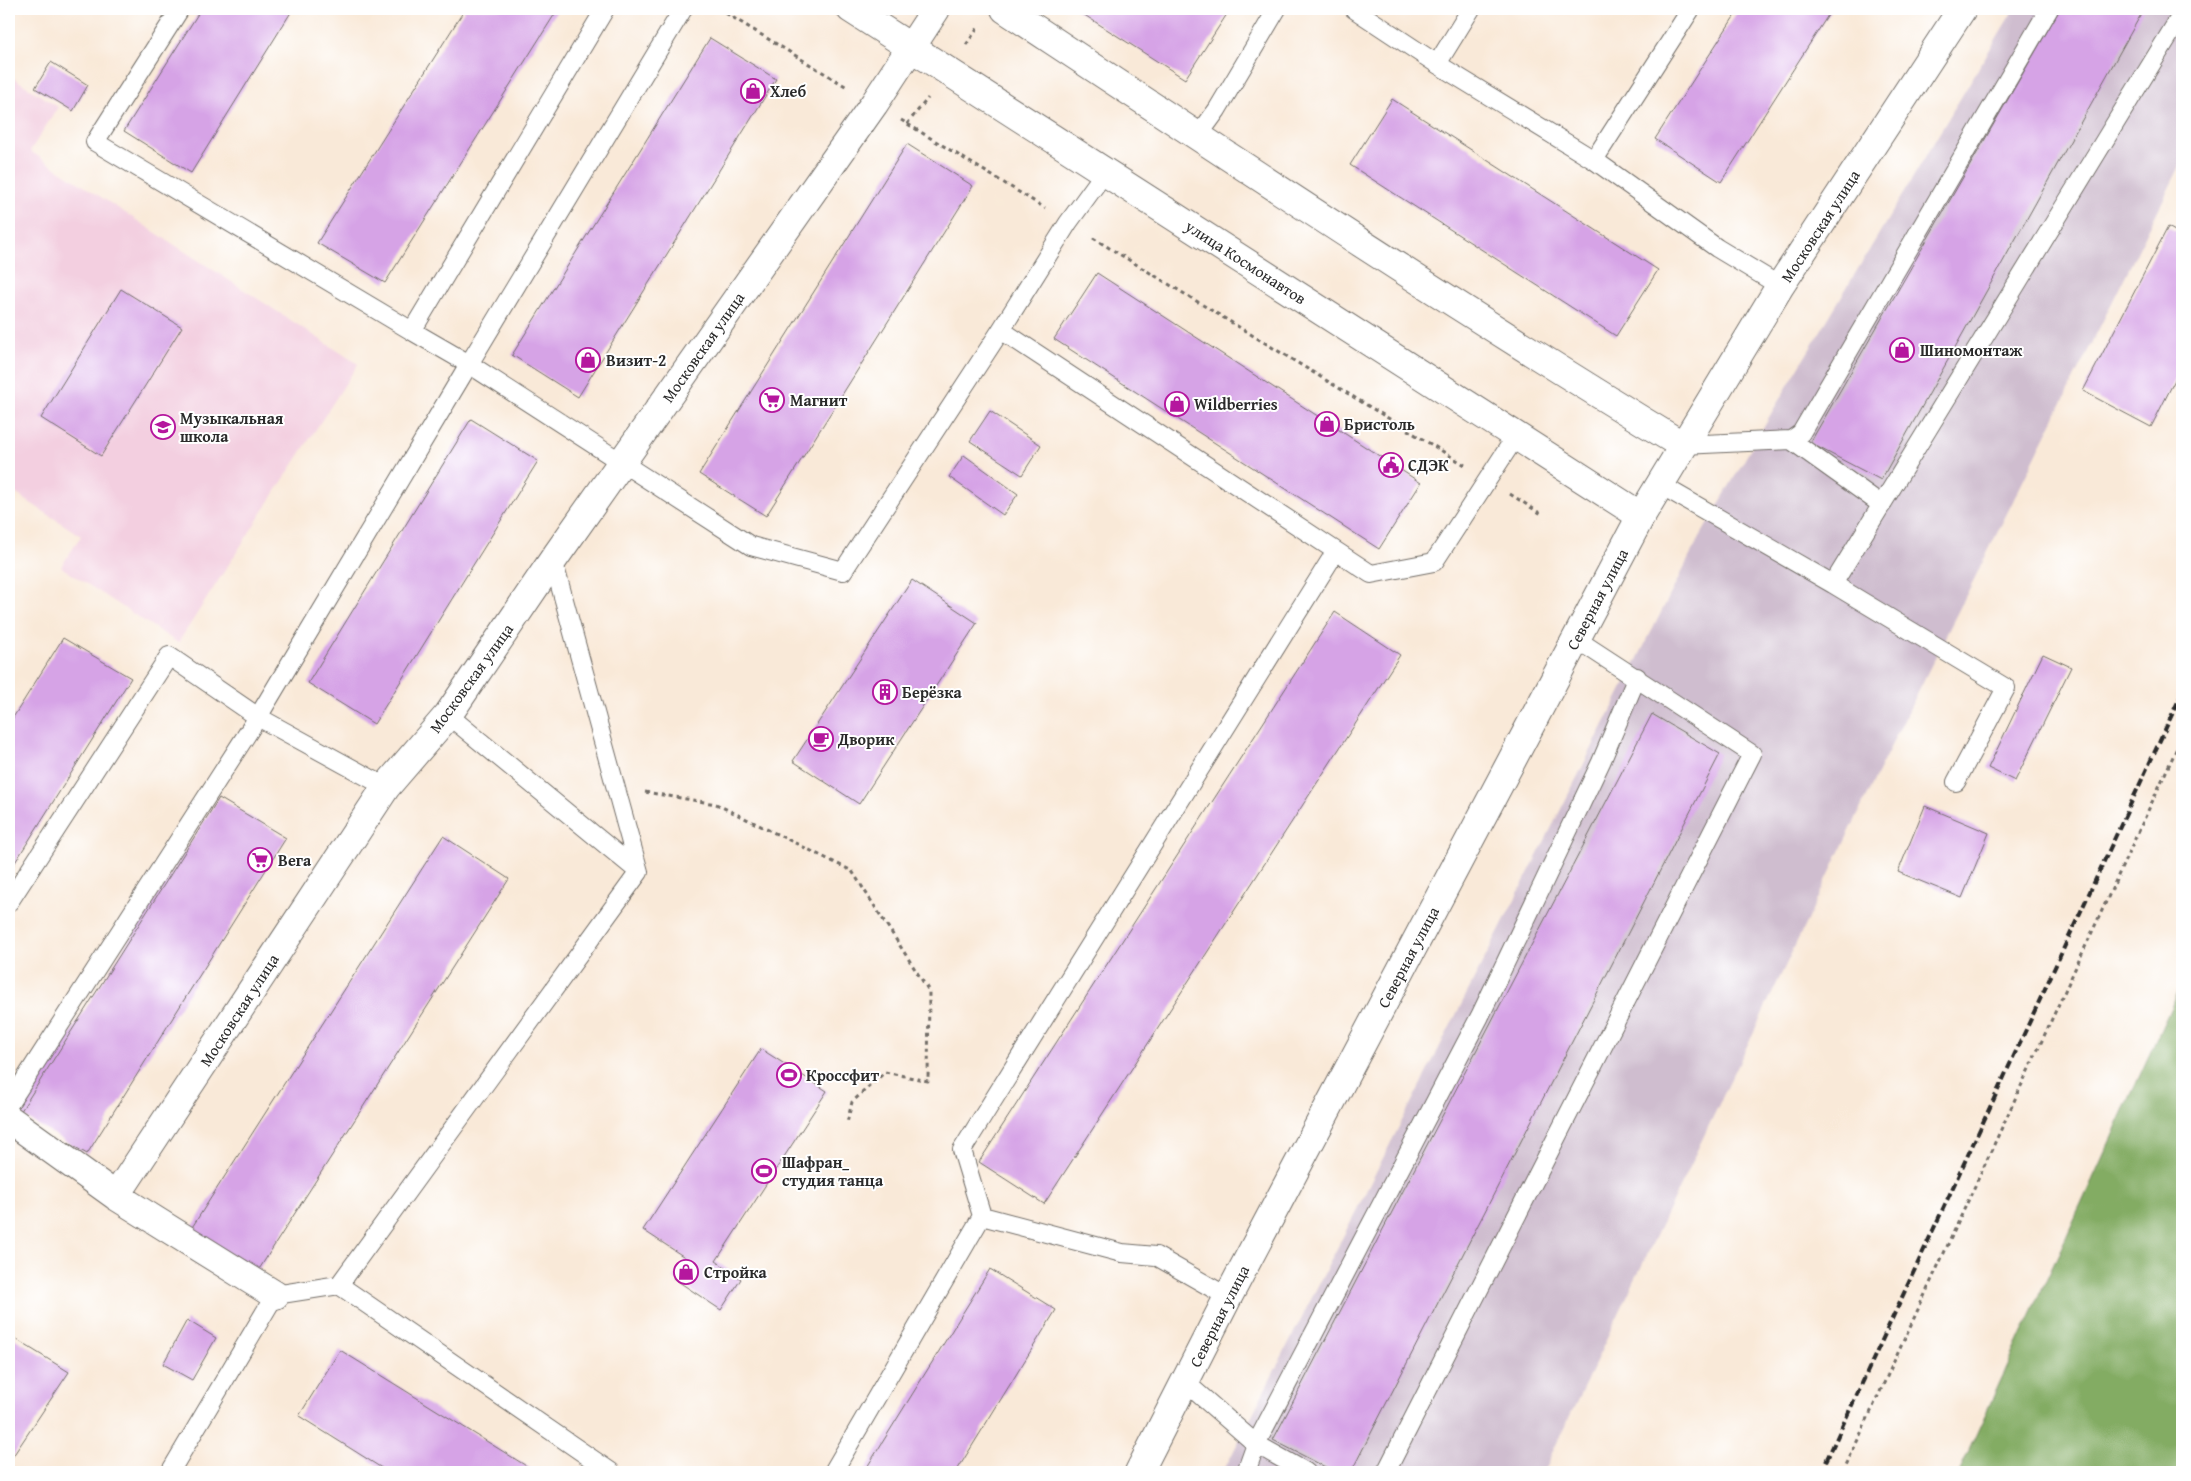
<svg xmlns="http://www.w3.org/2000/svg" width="2191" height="1481" viewBox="0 0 2191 1481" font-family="'Gentium Book Plus',serif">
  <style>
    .built { fill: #f3cfe0 }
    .industrial { fill: #cfbdcf }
    .forest { fill: #83ac64; stroke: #576c48 }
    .building { fill: #d6a3e6 }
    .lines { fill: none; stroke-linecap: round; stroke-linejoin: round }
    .service-casing { stroke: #736e68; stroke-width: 20 }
    .minor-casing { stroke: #736e68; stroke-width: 30 }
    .primary-casing { stroke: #736e68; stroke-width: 30 }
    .path { stroke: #736e68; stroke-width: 3; stroke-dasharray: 4 4; stroke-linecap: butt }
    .service { stroke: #fff; stroke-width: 18 }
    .minor { stroke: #fff; stroke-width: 28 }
    .primary { stroke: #fff; stroke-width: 28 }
    .rail { stroke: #2b2b2b; stroke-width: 4; stroke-dasharray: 8 4; stroke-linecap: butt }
    .labels { text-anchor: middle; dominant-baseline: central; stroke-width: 4; stroke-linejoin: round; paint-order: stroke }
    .poi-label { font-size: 16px; font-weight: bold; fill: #2b2b2b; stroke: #fff; text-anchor: start }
    .street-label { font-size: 16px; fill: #2b2b2b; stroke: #fff }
  </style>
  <rect width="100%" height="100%" fill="#fff"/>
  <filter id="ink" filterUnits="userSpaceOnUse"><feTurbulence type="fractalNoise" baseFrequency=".02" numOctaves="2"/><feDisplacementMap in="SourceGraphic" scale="10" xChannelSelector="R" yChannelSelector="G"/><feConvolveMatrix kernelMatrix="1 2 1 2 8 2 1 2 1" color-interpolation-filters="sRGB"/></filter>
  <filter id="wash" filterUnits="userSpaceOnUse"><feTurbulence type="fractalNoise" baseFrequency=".0096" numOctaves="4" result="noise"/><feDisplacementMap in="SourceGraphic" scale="20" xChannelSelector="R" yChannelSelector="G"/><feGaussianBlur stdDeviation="1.12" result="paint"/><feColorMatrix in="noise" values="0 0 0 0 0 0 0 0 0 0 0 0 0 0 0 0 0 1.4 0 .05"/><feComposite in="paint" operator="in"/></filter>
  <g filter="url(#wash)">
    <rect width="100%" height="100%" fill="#f9e9d8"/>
    <path class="built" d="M9,75L58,107L30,151L358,364L178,643L61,567L81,536L9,489Z"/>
    <path class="industrial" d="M2014,9H2182V162L1880,768L1543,1472H1223L1696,544L1772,412Z"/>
    <path class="forest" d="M2182,983V1472H1959Z"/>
    <g id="blocks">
      <path class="building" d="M201,9H293L191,173L124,131Z
        M465,9H558L385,283L317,243Z
        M1075,9H1219L1227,14L1185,79Z
        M1739,9H1832L1721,182L1655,139Z
        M2060,9H2144L1881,480L1810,443Z
        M710,38L776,79L578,397L512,355Z
        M51,62L88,85L73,111L35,88Z
        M1392,99L1658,270L1616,336L1350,165Z
        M907,144L973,186L766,516L699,474Z
        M2168,227L2182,235V366L2151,427L2083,391Z
        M1097,273L1421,483L1379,549L1054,339Z
        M121,289L182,327L101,456L41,418Z
        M990,411L1041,445L1022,475L970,441Z
        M471,419L538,461L374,724L308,683Z
        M964,455L1018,494L1003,515L949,477Z
        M912,580L977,623L859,804L793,761Z
        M1335,612L1400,655L1044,1204L979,1162Z
        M63,638L131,678L9,872V724Z
        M2043,654L2071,667L2015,781L1988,768Z
        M1652,714L1720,754L1351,1472H1335L1273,1440Z
        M219,798L286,838L87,1154L19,1114Z
        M1925,806L1989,833L1962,898L1898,872Z
        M443,836L509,879L256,1274L189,1232Z
        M761,1049L827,1091L716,1261L741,1279L721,1310L673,1278L686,1258L643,1230Z
        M990,1269L1056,1310L956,1472H864Z
        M187,1320L216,1338L192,1380L163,1364Z
        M9,1335L69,1372L9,1462Z
        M340,1350L536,1472H388L299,1416Z"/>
    </g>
  </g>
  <g filter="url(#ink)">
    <use href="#blocks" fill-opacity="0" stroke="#736e68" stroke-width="1"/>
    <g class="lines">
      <defs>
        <path id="service" d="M180,9L95,142L412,331
          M683,9L469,364L751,546L843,571L1001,330L1068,223L1105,172
          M1354,9L1437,64
          M1471,9L1437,64L1594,160L1717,248L1780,286
          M1198,136L1217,110L1277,9
          M1594,160L1691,9
          M1001,330L1336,551L962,1150L982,1216L1122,1253L1156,1256L1228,1297
          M1791,440L1882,505
          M1682,445L1791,440L1801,433L2049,9
          M1659,484L1833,584L2182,14
          M1336,551L1371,574L1434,562L1516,436
          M553,560L639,872
          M1833,584L2006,688L1956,782
          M9,902L169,656L258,717L469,364L412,331L605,9
          M9,1104L258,717L386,787
          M339,1285L639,872L448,715
          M1185,1382L1256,1444L1306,1472
          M170,1472L275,1295L339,1285L611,1472
          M833,1472L982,1216
          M1246,1472L1256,1444L1480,1016L1601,762L1637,677
          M1386,1472L1752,754L1576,639"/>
        <path id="minor" d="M851,9L1641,516
          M1005,9C1229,157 1453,306 1682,445
          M9,1119L116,1196L275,1295
          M116,1196L386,787L448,715L553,560L874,104L936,9"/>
        <path id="primary" d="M1139,1472L1228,1297L1641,516L1780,286L1962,9"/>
      </defs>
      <use href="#service" class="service-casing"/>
      <use href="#minor" class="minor-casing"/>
      <use href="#primary" class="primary-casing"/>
      <path class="path" d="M719,9L847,87
        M966,45L978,28
        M901,120L1045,208
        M907,124L928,98
        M1093,238L1465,465
        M1510,494L1543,515
        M645,792L716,804L852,871L929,991L928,1081L885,1072L852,1102L847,1123
        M1843,1472L2182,737"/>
      <use href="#service" class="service"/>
      <use href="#minor" class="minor"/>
      <use href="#primary" class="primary"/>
      <path class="rail" d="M1821,1472L2182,693"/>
    </g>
  </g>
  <defs>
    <symbol id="shop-ring" viewBox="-11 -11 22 22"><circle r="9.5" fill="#fff" stroke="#b5179e" stroke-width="1.5"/><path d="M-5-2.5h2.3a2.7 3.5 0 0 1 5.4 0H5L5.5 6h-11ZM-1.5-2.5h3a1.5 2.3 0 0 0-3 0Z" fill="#b5179e"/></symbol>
    <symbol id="supermarket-ring" viewBox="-11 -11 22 22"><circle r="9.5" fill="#fff" stroke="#b5179e" stroke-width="1.5"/><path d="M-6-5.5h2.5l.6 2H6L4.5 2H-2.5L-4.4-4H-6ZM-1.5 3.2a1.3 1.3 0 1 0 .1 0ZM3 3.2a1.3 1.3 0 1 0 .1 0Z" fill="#b5179e"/></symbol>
    <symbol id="school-ring" viewBox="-11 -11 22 22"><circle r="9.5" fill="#fff" stroke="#b5179e" stroke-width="1.5"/><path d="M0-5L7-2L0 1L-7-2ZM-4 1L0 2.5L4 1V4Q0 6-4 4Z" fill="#b5179e"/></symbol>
    <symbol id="civic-ring" viewBox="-11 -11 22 22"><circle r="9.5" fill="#fff" stroke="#b5179e" stroke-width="1.5"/><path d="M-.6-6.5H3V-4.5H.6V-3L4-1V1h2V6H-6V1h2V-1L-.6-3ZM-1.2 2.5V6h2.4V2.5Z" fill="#b5179e"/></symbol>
    <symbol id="building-ring" viewBox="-11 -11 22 22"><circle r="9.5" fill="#fff" stroke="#b5179e" stroke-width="1.5"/><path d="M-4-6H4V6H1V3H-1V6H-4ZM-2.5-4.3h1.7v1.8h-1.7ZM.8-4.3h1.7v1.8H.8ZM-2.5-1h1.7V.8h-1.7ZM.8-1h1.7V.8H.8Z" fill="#b5179e"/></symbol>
    <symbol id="cafe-ring" viewBox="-11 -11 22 22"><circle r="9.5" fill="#fff" stroke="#b5179e" stroke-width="1.5"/><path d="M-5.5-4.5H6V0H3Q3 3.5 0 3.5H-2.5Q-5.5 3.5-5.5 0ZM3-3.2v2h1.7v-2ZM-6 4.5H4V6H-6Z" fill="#b5179e"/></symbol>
    <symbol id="stadium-ring" viewBox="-11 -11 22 22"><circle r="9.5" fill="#fff" stroke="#b5179e" stroke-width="1.5"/><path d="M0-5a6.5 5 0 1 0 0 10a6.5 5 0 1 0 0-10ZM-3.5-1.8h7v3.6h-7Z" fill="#b5179e"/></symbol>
  </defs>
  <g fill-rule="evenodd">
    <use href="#shop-ring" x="739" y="77" width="28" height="28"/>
    <use href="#shop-ring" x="1888" y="336" width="28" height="28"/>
    <use href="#shop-ring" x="574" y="346" width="28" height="28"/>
    <use href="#supermarket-ring" x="758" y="386" width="28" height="28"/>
    <use href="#shop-ring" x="1163" y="390" width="28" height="28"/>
    <use href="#shop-ring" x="1313" y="410" width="28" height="28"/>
    <use href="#school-ring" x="149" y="413" width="28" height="28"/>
    <use href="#civic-ring" x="1377" y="451" width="28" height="28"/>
    <use href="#building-ring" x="871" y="678" width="28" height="28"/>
    <use href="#cafe-ring" x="807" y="725" width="28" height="28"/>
    <use href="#supermarket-ring" x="246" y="846" width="28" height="28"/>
    <use href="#stadium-ring" x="775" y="1061" width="28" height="28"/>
    <use href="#stadium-ring" x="750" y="1157" width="28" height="28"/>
    <use href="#shop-ring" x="672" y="1258" width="28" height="28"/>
  </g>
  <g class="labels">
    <g class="poi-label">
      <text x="770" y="91">Хлеб</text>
      <text x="1920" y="350">Шиномонтаж</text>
      <text x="606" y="360">Визит-2</text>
      <text x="790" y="400">Магнит</text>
      <text x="1194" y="404">Wildberries</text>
      <text x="180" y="418">Музыкальная<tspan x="180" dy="18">школа</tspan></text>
      <text x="1344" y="424">Бристоль</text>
      <text x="1408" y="465">СДЭК</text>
      <text x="902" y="692">Берёзка</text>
      <text x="838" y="739">Дворик</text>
      <text x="278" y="860">Вега</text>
      <text x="806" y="1075">Кроссфит</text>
      <text x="782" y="1162">Шафран_<tspan x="782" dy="18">студия танца</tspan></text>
      <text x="704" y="1272">Стройка</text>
    </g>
    <g class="street-label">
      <text transform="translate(1820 226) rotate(-57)">Московская улица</text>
      <text transform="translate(1246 262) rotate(33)">улица Космонавтов</text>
      <text transform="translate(703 347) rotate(-55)">Московская улица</text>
      <text transform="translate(1597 599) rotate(-62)">Северная улица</text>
      <text transform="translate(471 678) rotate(-54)">Московская улица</text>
      <text transform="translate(1408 957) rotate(-62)">Северная улица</text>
      <text transform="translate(239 1010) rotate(-57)">Московская улица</text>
      <text transform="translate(1219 1316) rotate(-63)">Северная улица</text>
    </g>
  </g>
  <rect width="2191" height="1481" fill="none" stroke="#fff" stroke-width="30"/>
</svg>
